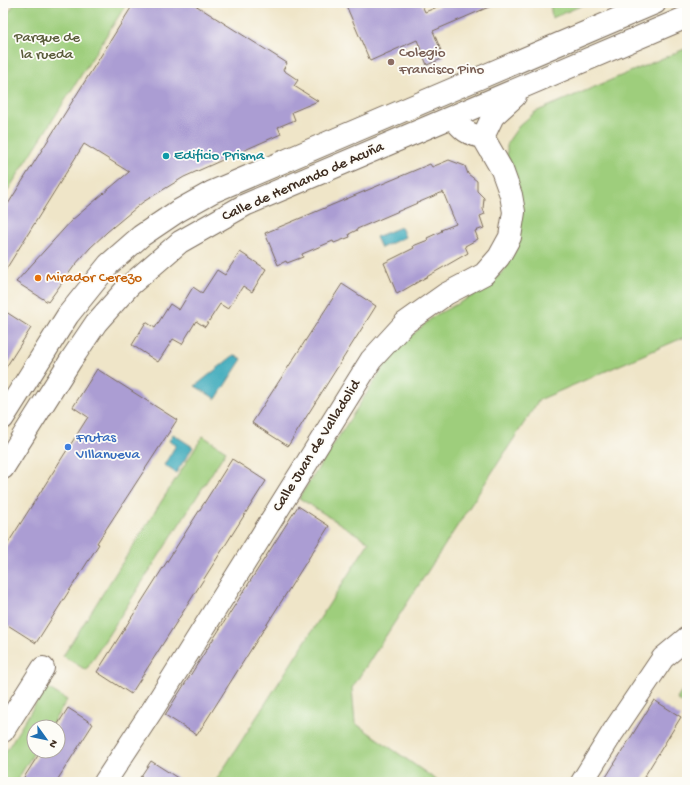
<svg xmlns="http://www.w3.org/2000/svg" width="690" height="785" viewBox="0 0 690 785" font-family="'Gochi Hand',sans-serif">
  <style>
    .green { fill: #9ece7c; stroke: #6c7c4d }
    .water { fill: #3daabb; stroke: #3c6a6c }
    .building { fill: #ab9dd3 }
    .lines { fill: none; stroke-linecap: round; stroke-linejoin: round }
    .minor-casing { stroke: #7a6b5a; stroke-width: 24 }
    .minor { stroke: #fff; stroke-width: 22 }
    .education-dot { fill: #8d6e63; stroke: #fdfcf7; stroke-width: 1.5 }
    .culture-dot { fill: #0f9aa8; stroke: #fdfcf7; stroke-width: 1.5 }
    .food-dot { fill: #e8710a; stroke: #fdfcf7; stroke-width: 1.5 }
    .shop-dot { fill: #3f7fe0; stroke: #fdfcf7; stroke-width: 1.5 }
    .labels { text-anchor: middle; dominant-baseline: central; stroke-width: 3.5; stroke-linejoin: round; paint-order: stroke }
    .park-label { font-size: 15px; fill: #595b3a; stroke: #fdfcf7 }
    .education-label { font-size: 15px; fill: #785e54; stroke: #fdfcf7; text-anchor: start }
    .culture-label { font-size: 15px; fill: #0d838f; stroke: #fdfcf7; text-anchor: start }
    .street-label { font-size: 15px; fill: #3b2a1e; stroke: #fdfcf7 }
    .food-label { font-size: 15px; fill: #c56008; stroke: #fdfcf7; text-anchor: start }
    .shop-label { font-size: 15px; fill: #366cbe; stroke: #fdfcf7; text-anchor: start }
  </style>
  <rect width="100%" height="100%" fill="#fdfcf7"/>
  <filter id="ink" filterUnits="userSpaceOnUse"><feTurbulence type="fractalNoise" baseFrequency=".025" numOctaves="2"/><feDisplacementMap in="SourceGraphic" scale="8" xChannelSelector="R" yChannelSelector="G"/><feConvolveMatrix kernelMatrix="1 2 1 2 8 2 1 2 1" color-interpolation-filters="sRGB"/></filter>
  <filter id="wash" filterUnits="userSpaceOnUse"><feTurbulence type="fractalNoise" baseFrequency=".012" numOctaves="4" result="noise"/><feDisplacementMap in="SourceGraphic" scale="16" xChannelSelector="R" yChannelSelector="G"/><feGaussianBlur stdDeviation="0.9" result="paint"/><feColorMatrix in="noise" values="0 0 0 0 0 0 0 0 0 0 0 0 0 0 0 0 0 1.4 0 .05"/><feComposite in="paint" operator="in"/></filter>
  <g filter="url(#wash)">
    <rect width="100%" height="100%" fill="#efe5c8"/>
    <path class="green" d="M15,3H127L3,198V21Z
      M550,3H588L552,18Z
      M687,48V336L539,400L352,688L355,723L439,782H215L369,542L299,498L394,351L434,316L476,294L503,272L519,244L515,174L507,156V143L519,126L535,112Z
      M203,436L226,451L86,670L63,656Z
      M687,683V706L677,699Z
      M46,687L67,700L50,727H34V751H35L16,782H3V756Z"/>
    <path class="water" d="M401,227L405,237L381,248L376,237Z
      M234,355L242,359L216,399L195,386Z
      M173,434L193,447L176,473L164,465L176,445L169,441Z"/>
    <g id="blocks">
      <path class="building" d="M134,3H192L287,63L283,70L298,80L294,86L318,101L292,112L295,120L278,127L281,134L184,177L143,202L107,232L90,248L75,265L48,302L16,282L72,220L129,172L84,144L3,274V212Z
        M345,3H421L425,12L447,3H498L433,31L444,58L427,65L417,40L370,61Z
        M449,160L465,166L468,174L477,181V191L484,198L483,209L485,214L480,216L484,228L475,231L478,239L465,246L468,253L397,294L384,263L414,248L413,246L428,240L427,238L442,231L441,230L456,224L443,192L357,229V230L349,234L350,237L334,243L333,241L302,254L303,257L287,263L286,261L278,265L265,233L430,164L432,167Z
        M240,252L266,269L252,292L243,286L228,309L220,304L205,327L196,321L182,344L173,339L158,362L132,345L146,322L155,328L170,304L179,310L193,287L202,293L217,270L225,275Z
        M342,284L376,306L288,446L252,423Z
        M3,310L31,328L3,372Z
        M97,369L177,420L97,543L99,544L36,643L3,622V551L88,417L73,407Z
        M232,459L266,481L131,694L97,672Z
        M298,506L329,526L197,735L165,715Z
        M654,700L681,717L641,782H603Z
        M68,708L93,724L56,782H21L41,751H58V727H56Z
        M151,761L184,782H137Z"/>
    </g>
  </g>
  <g filter="url(#ink)">
    <use href="#blocks" fill-opacity="0" stroke="#7a6b5a" stroke-width="1"/>
    <g class="lines">
      <defs>
        <path id="minor" d="M452,117C463,130 466,134 483,137
          M483,137L493,116L515,96
          M3,418L68,315L109,264L141,236L178,211L212,192L655,3
          M3,468L71,360L96,323L129,286L180,242L245,205L687,17
          M3,731L43,668
          M105,782L153,709L242,567L371,360L405,323L446,294L484,274L499,257L510,237L514,212L511,195L502,170L483,137
          M582,782L613,732L663,658L687,638"/>
      </defs>
      <use href="#minor" class="minor-casing"/>
      <use href="#minor" class="minor"/>
    </g>
  </g>
  <circle class="education-dot" cx="391" cy="62" r="4"/>
  <circle class="culture-dot" cx="166" cy="156" r="4"/>
  <circle class="food-dot" cx="38" cy="278" r="4"/>
  <circle class="shop-dot" cx="68" cy="447" r="4"/>
  <g class="labels">
    <g class="park-label">
      <text x="47" y="38">Parque de<tspan x="47" dy="17">la rueda</tspan></text>
    </g>
    <g class="education-label">
      <text x="399" y="53">Colegio<tspan x="399" dy="17">Francisco Pino</tspan></text>
    </g>
    <g class="culture-label">
      <text x="174" y="156">Edificio Prisma</text>
    </g>
    <g class="street-label">
      <text transform="translate(303 182) rotate(-24)">Calle de Hernando de Acuña</text>
      <text transform="translate(317 446) rotate(-58)">Calle Juan de Valladolid</text>
    </g>
    <g class="food-label">
      <text x="46" y="278">Mirador Cerezo</text>
    </g>
    <g class="shop-label">
      <text x="76" y="438">Frutas<tspan x="76" dy="17">VIllanueva</tspan></text>
    </g>
  </g>
  <rect width="690" height="785" fill="none" stroke="#fdfcf7" stroke-width="16"/>
  <g transform="translate(46 739) rotate(123)"><circle r="19" fill="#fdfcf7" stroke="#afa8a0"/>
  <path d="M0-3L7 15L0 10L-7 15Z" fill="#1f6fb2"/>
  <text y="-6" font-size="11" font-weight="bold" text-anchor="middle" fill="#3b2a1e">N</text>
  </g>
</svg>
